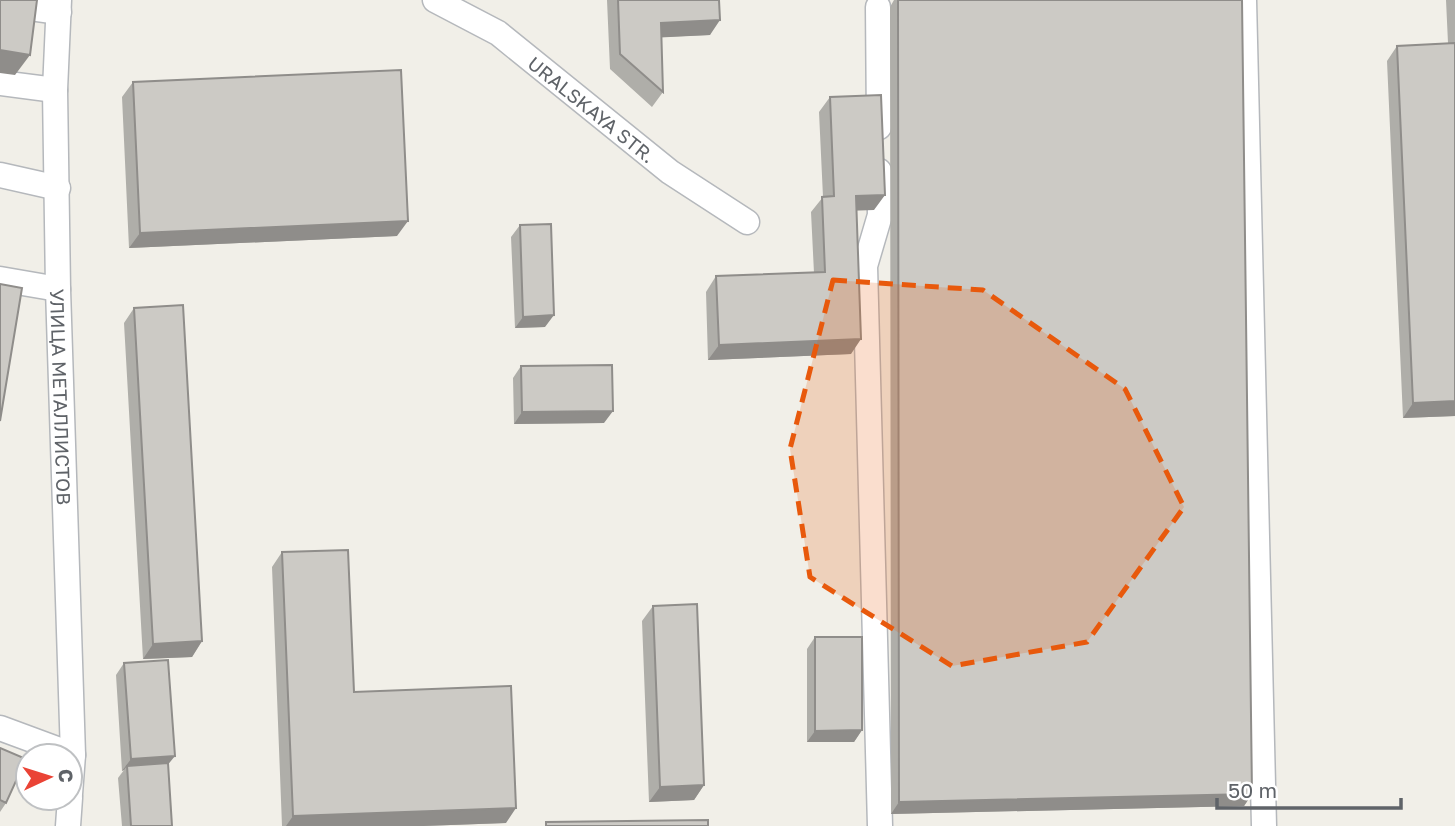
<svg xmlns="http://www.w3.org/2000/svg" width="1455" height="826" viewBox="0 0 1455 826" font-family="'Golos Text',sans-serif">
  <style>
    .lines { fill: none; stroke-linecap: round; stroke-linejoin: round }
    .minor-casing { stroke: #b5b8bc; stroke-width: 27 }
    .minor { stroke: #fff; stroke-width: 24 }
    .wall { fill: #afaea9 }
    .shaded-wall { fill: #8f8d8a }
    .building { fill: #cccac5; stroke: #8f8d8a; stroke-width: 2 }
    .marked { fill: #e8590c; fill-opacity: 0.2; stroke: #e8590c; stroke-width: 5; stroke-dasharray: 14 9; stroke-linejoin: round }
    .labels { text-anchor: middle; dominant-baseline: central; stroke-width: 5; stroke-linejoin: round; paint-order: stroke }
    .street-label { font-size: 19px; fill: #5f6368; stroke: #fff }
  </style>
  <rect width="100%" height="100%" fill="#f1efe8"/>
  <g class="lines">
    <defs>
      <g id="minor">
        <path id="s1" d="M59,0L55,90L58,289L73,755L70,794"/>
        <path id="s2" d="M435,0L498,33L670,172L747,222"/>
        <path d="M1244,0L1264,826"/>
        <path d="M0,4L59,12"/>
        <path d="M878,7L879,127"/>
        <path d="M0,83L55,90"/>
        <path d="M879,171L880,215L865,266L880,826"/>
        <path d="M0,175L58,188"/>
        <path d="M0,279L58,289"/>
        <path d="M0,728L73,755"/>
        <path d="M68,826L70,798"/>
      </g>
    </defs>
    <use href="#minor" class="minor-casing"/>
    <use href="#minor" class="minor"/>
  </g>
  <path class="wall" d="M607,0H719L710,35L661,37L663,92L652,107L610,69Z
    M894,0H1242L1252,794L1244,806L891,814L890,7Z
    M1446,0H1455V416L1403,418L1387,61L1397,46L1448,43Z
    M133,82L397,236L129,248L122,97Z
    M830,97L874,210H856L851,354L708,360L706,292L716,276L814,273L811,212L823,197L819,112Z
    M520,225L545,327L515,328L511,237Z
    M134,308L202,641L192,657L143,659L124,323Z
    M521,366L604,423L514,424L513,378Z
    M282,552L354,692L506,823L423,826H282L272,567Z
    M653,606L704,785L694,800L649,802L642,621Z
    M815,637L862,730L854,742H807V649Z
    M124,663L168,765L172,826H122L118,778L124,770L122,771L116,675Z
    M0,748L6,803L0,812Z"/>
  <path class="shaded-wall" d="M720,20L710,35L650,38L661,23Z
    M0,50L30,55L15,75L0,73Z
    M885,195L874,210L845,211L856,196Z
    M408,221L397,236L129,248L140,233Z
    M554,315L545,327L515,328L523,317Z
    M861,339L851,354L708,360L719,345Z
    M1455,401V416L1403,418L1413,403Z
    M613,411L604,423L514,424L522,412Z
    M202,641L192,657L143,659L153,644Z
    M862,730L854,742H807L815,731Z
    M175,756L166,767L127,766L124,770L122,771L131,759Z
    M704,785L694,800L649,802L660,787Z
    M1252,794L1244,806L891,814L899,802Z
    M516,808L506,823L423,826H286L293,816Z"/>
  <path class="building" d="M0,0H37L30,55L0,50Z
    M618,0H719L720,20L661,23L663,92L620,54Z
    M898,0H1242L1252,794L899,802Z
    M1455,43V401L1413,403L1397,46Z
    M401,70L408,221L140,233L133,82Z
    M881,95L885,195L856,196L861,339L719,345L716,276L825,272L822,197L834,196L830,97Z
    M551,224L554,315L523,317L520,225Z
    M0,284L22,288L0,421Z
    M183,305L202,641L153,644L134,308Z
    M612,365L613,411L522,412L521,366Z
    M348,550L354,692L511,686L516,808L293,816L282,552Z
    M697,604L704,785L660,787L653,606Z
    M815,637H862V730L815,731Z
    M168,660L175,756L131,759L124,663Z
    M0,748L26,759L6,803L0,800Z
    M168,763L172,826H131L127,766Z
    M708,820V826H546V822Z"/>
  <path class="marked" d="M833,280L983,290L1125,389L1184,507L1087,642L952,666L810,577L790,449Z"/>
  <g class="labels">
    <g class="street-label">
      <text stroke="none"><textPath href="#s2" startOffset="192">URALSKAYA STR.</textPath></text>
      <text stroke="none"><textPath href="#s1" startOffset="397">УЛИЦА МЕТАЛЛИСТОВ</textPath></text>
    </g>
  </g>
  <g transform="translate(49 777) rotate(86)"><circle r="33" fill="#ffffff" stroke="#bfc1c3" stroke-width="2"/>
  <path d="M0-5L12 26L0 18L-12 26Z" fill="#ea4335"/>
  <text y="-10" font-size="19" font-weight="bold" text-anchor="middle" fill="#5f6368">С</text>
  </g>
  <path d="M1217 798v10h184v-10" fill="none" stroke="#5f6368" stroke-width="3.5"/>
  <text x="1228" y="798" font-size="21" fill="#5f6368" stroke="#ffffff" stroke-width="5" paint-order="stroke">50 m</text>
</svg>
